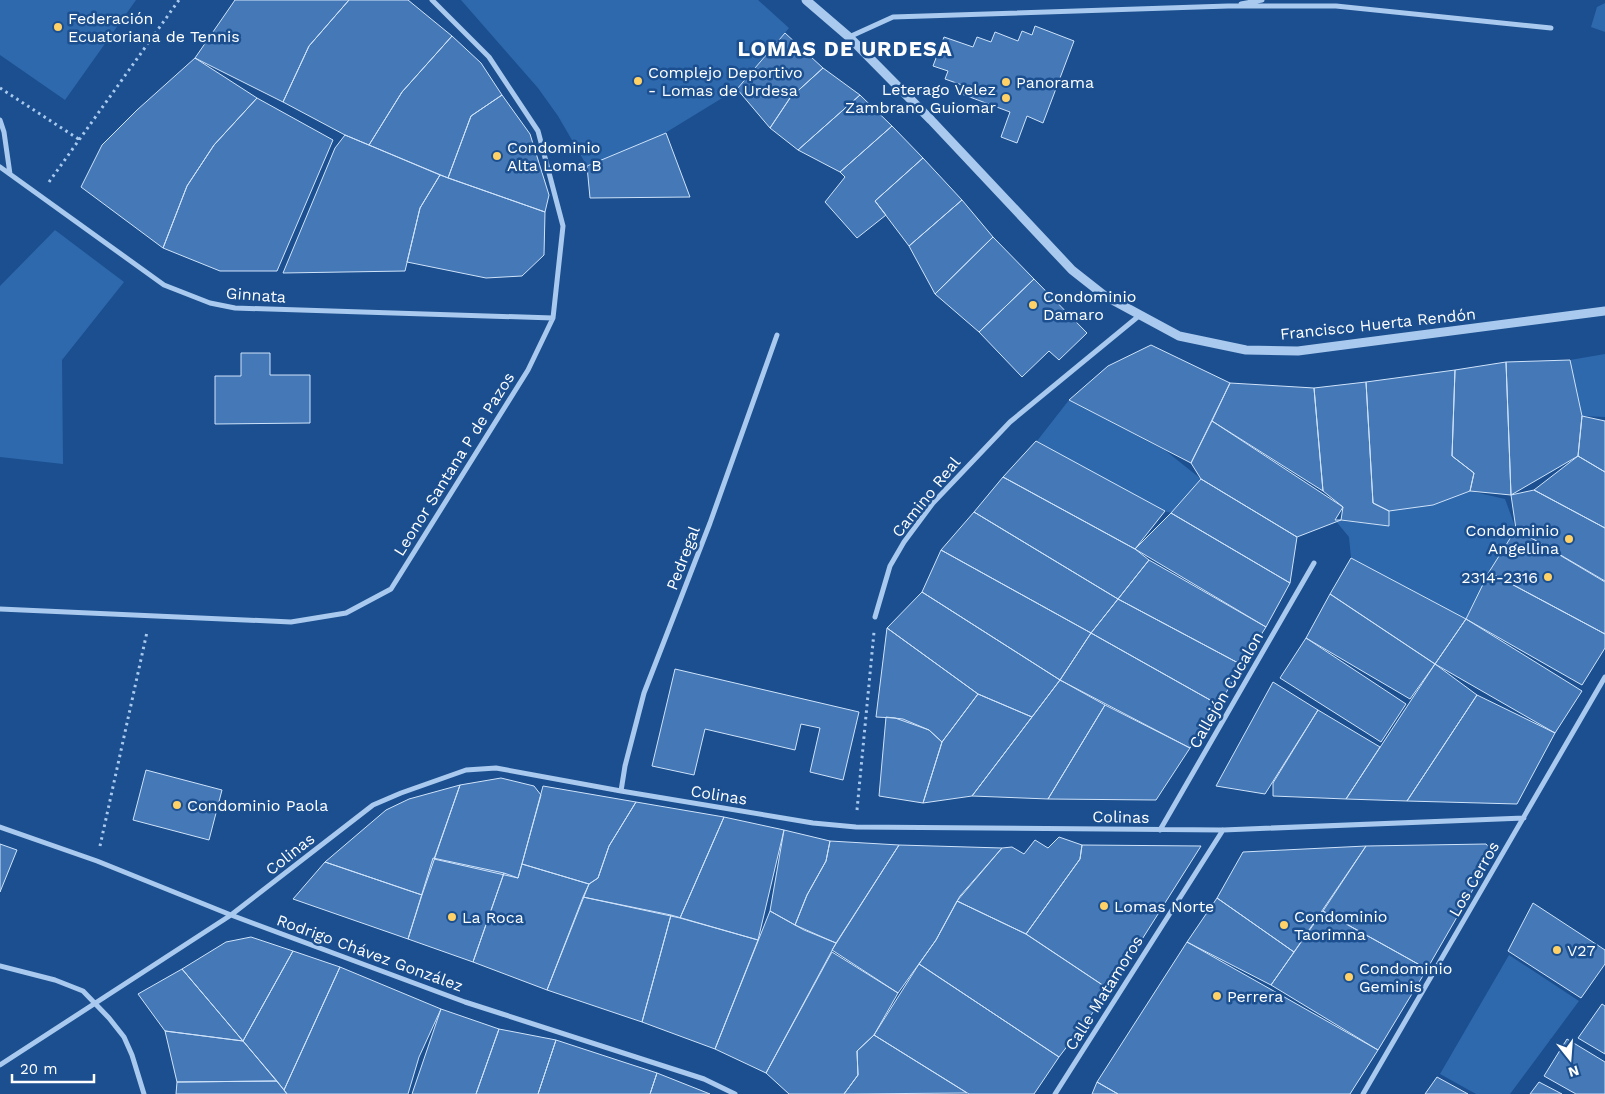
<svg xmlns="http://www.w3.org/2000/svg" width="1605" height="1094" viewBox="0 0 1605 1094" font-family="'Work Sans',sans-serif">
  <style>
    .green { fill: #2e69ad }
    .building { fill: #4478b7; stroke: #cfe3fa }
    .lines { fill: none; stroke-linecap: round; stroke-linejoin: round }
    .path { stroke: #a9c9ee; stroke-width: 3; stroke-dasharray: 2.5 4; stroke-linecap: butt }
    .minor { stroke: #a9c9ee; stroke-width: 5 }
    .tertiary { stroke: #a9c9ee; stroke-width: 9 }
    .poi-dot { fill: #ffd166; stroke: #1b4f8f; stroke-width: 2 }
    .labels { text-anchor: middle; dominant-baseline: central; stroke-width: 5; stroke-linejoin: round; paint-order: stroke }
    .poi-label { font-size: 16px; fill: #fff; stroke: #1b4f8f; text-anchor: start }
    .street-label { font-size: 16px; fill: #fff; stroke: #1b4f8f }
    .district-label { font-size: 21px; font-weight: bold; letter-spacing: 1px; fill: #fff; stroke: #1b4f8f }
  </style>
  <rect width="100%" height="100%" fill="#1b4f8f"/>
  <path class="green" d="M0,0H136L65,100L0,55Z
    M461,0H758L789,28L737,89L652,141L587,166L558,116L538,88Z
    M1605,3V32L1591,27L1597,7Z
    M55,230L124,282L62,360L63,464L0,457V286Z
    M1605,354V417L1582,416L1570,360Z
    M1069,400L1166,451L1201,479L1171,513L1153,508L1037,441Z
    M1470,491L1505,499L1516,529L1466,619L1351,558L1349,537L1335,520L1389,526V511L1433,505Z
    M1509,955L1579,1001L1510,1094H1476L1440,1074Z"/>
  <path class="building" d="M235,0H349L309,46L283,102L195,58Z
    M349,0H408L452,36L402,92L369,145L345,135L283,102L309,46Z
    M1035,26L1074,41L1043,123L1027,116L1017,143L1001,137L1010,112L959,93L962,85L945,79L948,71L933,66L944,37L973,47L977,37L991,42L995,32L1018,41L1022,31L1032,35Z
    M785,33L823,68L790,98L770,128L737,89Z
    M452,36L481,63L502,95L471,116L448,178L369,145L402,92Z
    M195,58L257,98L214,145L187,186L163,248L81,187L102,145L137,110Z
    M823,68L860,95L798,150L770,128L790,98Z
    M502,95L530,134L549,195L545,212L448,178L471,116Z
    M860,95L892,126L840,172L798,150Z
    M257,98L333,140L277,271H220L163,248L187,186L214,145Z
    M892,126L923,158L875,201L886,215L857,238L825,202L845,177L840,172Z
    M666,133L690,197L590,198L587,166Z
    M345,135L440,175L420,208L405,271L283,273L335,148Z
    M923,158L962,200L909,246L875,201Z
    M440,175L545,212L544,255L522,276L486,278L407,262L420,208Z
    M962,200L993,237L935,294L909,246Z
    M993,237L1034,279L979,332L935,294Z
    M1034,279L1087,333L1059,360L1049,351L1022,377L979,332Z
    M1151,345L1230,383L1191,463L1069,400L1108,366Z
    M241,353H270V375H310V423L215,424V376H241Z
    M1570,360L1582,416L1578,456L1511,495L1506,362Z
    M1506,362L1511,495L1470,491L1474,473L1452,456L1455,370Z
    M1455,370L1452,456L1474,473L1470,491L1433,505L1389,511L1373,503L1366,382Z
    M1366,382L1373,503L1389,511V526L1341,520L1343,507L1323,491L1314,388Z
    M1230,383L1314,388L1323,491L1212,421Z
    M1582,416L1605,421V472L1578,456Z
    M1212,421L1343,507L1335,520H1341L1297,537L1201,479L1191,463Z
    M1036,441L1165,511L1135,549L1003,477Z
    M1578,456L1605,472V528L1534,490Z
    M1003,477L1135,549L1149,560L1118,599L974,512Z
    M1201,479L1297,537L1290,583L1171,513Z
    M1534,490L1605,528V581L1516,529L1511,495Z
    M974,512L1118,599L1091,633L941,550Z
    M1171,513L1290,583L1266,627L1135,549Z
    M1516,529L1605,582V634L1489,572Z
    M941,550L1091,633L1060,680L922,592Z
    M1351,558L1466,619L1435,664L1330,594Z
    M1149,560L1266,627L1242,665L1118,599Z
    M1489,572L1605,634V648L1582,685L1466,619Z
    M922,592L1060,680L1032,717L978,694L887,628Z
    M1330,594L1435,664L1410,699L1306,638Z
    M1118,599L1242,665L1219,705L1091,633Z
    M1466,619L1582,691L1555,733L1435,664Z
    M887,628L978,694L942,742L929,730L895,718L876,717Z
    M1091,633L1219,705L1190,748L1060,680Z
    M1306,638L1406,704L1381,742L1280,678Z
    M1435,664L1477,695L1407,801L1346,799Z
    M675,669L859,712L843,780L810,772L820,728L801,724L795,750L705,729L694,775L652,766Z
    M1060,680L1105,705L1048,799L972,796Z
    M1273,682L1318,710L1265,794L1216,786Z
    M978,694L1032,717L972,796L923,803L942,742Z
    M1477,695L1555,733L1517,804L1407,801Z
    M1105,705L1190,748L1156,800L1048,799Z
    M1318,710L1380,747L1346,799L1273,796V783Z
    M886,717L903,719L929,730L942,742L923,803L879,796Z
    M146,770L222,790L209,840L133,820Z
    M501,778L534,786L541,795L518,878L434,859L460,785Z
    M460,785L422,895L325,862L386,810L409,799Z
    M543,786L636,802L609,846L598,878L589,884L522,864Z
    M636,802L724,817L680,918L583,897L589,884L598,878L609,846Z
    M724,817L784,830L758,940L680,918Z
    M784,830L830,841L826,861L807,895L795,925L770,911Z
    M1059,837L1082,845L1080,859L1026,934L957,901L1002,848L1012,847L1024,854L1035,840L1048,848Z
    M830,841L899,845L836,943L795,925L807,895L826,861Z
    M0,844L17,850L0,892Z
    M1486,844L1494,853L1427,969L1323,911L1366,846Z
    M899,845L1002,848L960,896L936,940L898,993L832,950Z
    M1082,845L1201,846L1110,990L1026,934L1080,859Z
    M1366,846L1294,952L1217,898L1243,852Z
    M433,858L504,873L473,962L408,939Z
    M325,862L422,895L408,939L293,899Z
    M522,864L589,884L547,990L473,962L504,873L518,878Z
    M583,897L671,915L642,1022L547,990Z
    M1217,898L1294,952L1271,985L1187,942Z
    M957,901L1026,934L1110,990L1059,1057L919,964L936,940Z
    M1533,903L1605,950V964L1581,998L1508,951Z
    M770,911L804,930L836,943L766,1073L715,1049Z
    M1323,911L1427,969L1378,1050L1271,985Z
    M671,915L758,940L715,1049L642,1022Z
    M251,937L293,951L243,1041L182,969L226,942Z
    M1187,942L1378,1050L1350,1094H1118L1097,1082Z
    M293,951L340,967L284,1090L243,1041Z
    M832,952L898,993L874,1035L857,1051L858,1075L844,1094H789L766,1073Z
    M919,964L1059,1057L1034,1094H969L874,1035Z
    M340,967L441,1009L419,1057L408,1094H287L284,1090Z
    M182,969L243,1041L165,1031L138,994Z
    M1602,1004L1605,1006V1054L1578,1038Z
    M441,1009L499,1029L476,1094H412Z
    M499,1029L556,1040L538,1094H476Z
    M165,1031L243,1041L277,1081L177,1082Z
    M874,1035L967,1093L844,1094L858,1075L857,1051Z
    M1567,1039L1605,1062V1094H1576L1544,1076Z
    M556,1040L657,1073L650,1094H538Z
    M657,1073L710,1094H650Z
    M1437,1077L1468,1094H1425Z
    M277,1081L287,1094H176L177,1082Z
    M1097,1082L1118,1094H1092Z
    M1539,1082L1562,1094H1530Z"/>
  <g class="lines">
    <path class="path" d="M0,88L80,140
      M49,182L179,0
      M857,810L874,632
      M100,846L147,632"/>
    <path class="minor" d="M1241,4L1262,0
      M849,37L893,17L1228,6H1336L1551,28
      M0,120L4,132L10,174
      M0,167L164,285L210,303L235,308L553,318
      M0,609L291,622L346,613L391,589L528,370L553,318L563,226L538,131L489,57L432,0
      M875,617L890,566L904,542L933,503L1010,422L1140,315
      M621,791L625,766L644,693L710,523L777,335
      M0,827L97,861L231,915L465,1002L704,1079L735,1094
      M1160,830L1314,563
      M0,966L55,980L83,991L109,1018L124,1037L132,1055L144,1094
      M0,1065L231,915L373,805L401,793L466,770L496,768L621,791L813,823L856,827L1223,830L1524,818
      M1055,1094L1223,830
      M1363,1094L1605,677"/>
    <path class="tertiary" d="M806,0L849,37L931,120L1072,270L1105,296L1179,336L1246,350L1298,351L1605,311"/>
  </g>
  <g class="poi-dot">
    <circle cx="58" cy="27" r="5"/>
    <circle cx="638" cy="81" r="5"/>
    <circle cx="1006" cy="82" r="5"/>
    <circle cx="1006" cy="98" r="5"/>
    <circle cx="497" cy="156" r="5"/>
    <circle cx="1033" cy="305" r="5"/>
    <circle cx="1569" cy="539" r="5"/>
    <circle cx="1548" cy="577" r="5"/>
    <circle cx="177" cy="805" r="5"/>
    <circle cx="1104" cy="906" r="5"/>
    <circle cx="452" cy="917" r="5"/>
    <circle cx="1284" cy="925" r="5"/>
    <circle cx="1557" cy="950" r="5"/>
    <circle cx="1349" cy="977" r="5"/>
    <circle cx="1217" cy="996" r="5"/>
  </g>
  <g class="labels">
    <g class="poi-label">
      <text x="68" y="18">Federación<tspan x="68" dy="18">Ecuatoriana de Tennis</tspan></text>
      <text x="648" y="72">Complejo Deportivo<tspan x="648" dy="18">- Lomas de Urdesa</tspan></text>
      <text x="1016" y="82">Panorama</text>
      <text x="996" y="89" text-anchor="end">Leterago Velez<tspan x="996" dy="18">Zambrano Guiomar</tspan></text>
      <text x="507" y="147">Condominio<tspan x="507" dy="18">Alta Loma B</tspan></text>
      <text x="1043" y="296">Condominio<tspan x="1043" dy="18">Damaro</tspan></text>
      <text x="1559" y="530" text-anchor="end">Condominio<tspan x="1559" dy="18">Angellina</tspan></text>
      <text x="1538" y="577" text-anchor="end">2314-2316</text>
      <text x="187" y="805">Condominio Paola</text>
      <text x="1114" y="906">Lomas Norte</text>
      <text x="1294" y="916">Condominio<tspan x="1294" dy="18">Taorimna</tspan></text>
      <text x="462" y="917">La Roca</text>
      <text x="1567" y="950">V27</text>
      <text x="1359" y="968">Condominio<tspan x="1359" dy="18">Geminis</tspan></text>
      <text x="1227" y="996">Perrera</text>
    </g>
    <g class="street-label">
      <text transform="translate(256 295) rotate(4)">Ginnata</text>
      <text transform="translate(1378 324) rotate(-6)">Francisco Huerta Rendón</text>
      <text transform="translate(454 464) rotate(-58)">Leonor Santana P de Pazos</text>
      <text transform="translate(926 497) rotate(-51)">Camino Real</text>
      <text transform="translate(683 558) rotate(-69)">Pedregal</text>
      <text transform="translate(1226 690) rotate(-60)">Callejón Cucalon</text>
      <text transform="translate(719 795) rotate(9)">Colinas</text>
      <text transform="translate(1121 817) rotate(1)">Colinas</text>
      <text transform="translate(290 854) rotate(-38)">Colinas</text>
      <text transform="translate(1474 879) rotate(-60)">Los Cerros</text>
      <text transform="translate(370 953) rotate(20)">Rodrigo Chávez González</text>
      <text transform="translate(1104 993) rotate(-58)">Calle Matamoros</text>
    </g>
    <g class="district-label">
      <text x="845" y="48">LOMAS DE URDESA</text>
    </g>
  </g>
  <g transform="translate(1570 1059) rotate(163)" stroke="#1b4f8f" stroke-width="4" paint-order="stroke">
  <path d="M0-4L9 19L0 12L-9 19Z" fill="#ffffff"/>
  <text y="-8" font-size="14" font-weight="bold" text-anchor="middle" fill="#ffffff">N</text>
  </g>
  <path d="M12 1074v8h82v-8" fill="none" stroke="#ffffff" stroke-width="2.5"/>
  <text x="20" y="1074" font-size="15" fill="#ffffff" stroke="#1b4f8f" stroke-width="4" paint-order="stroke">20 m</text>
</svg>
